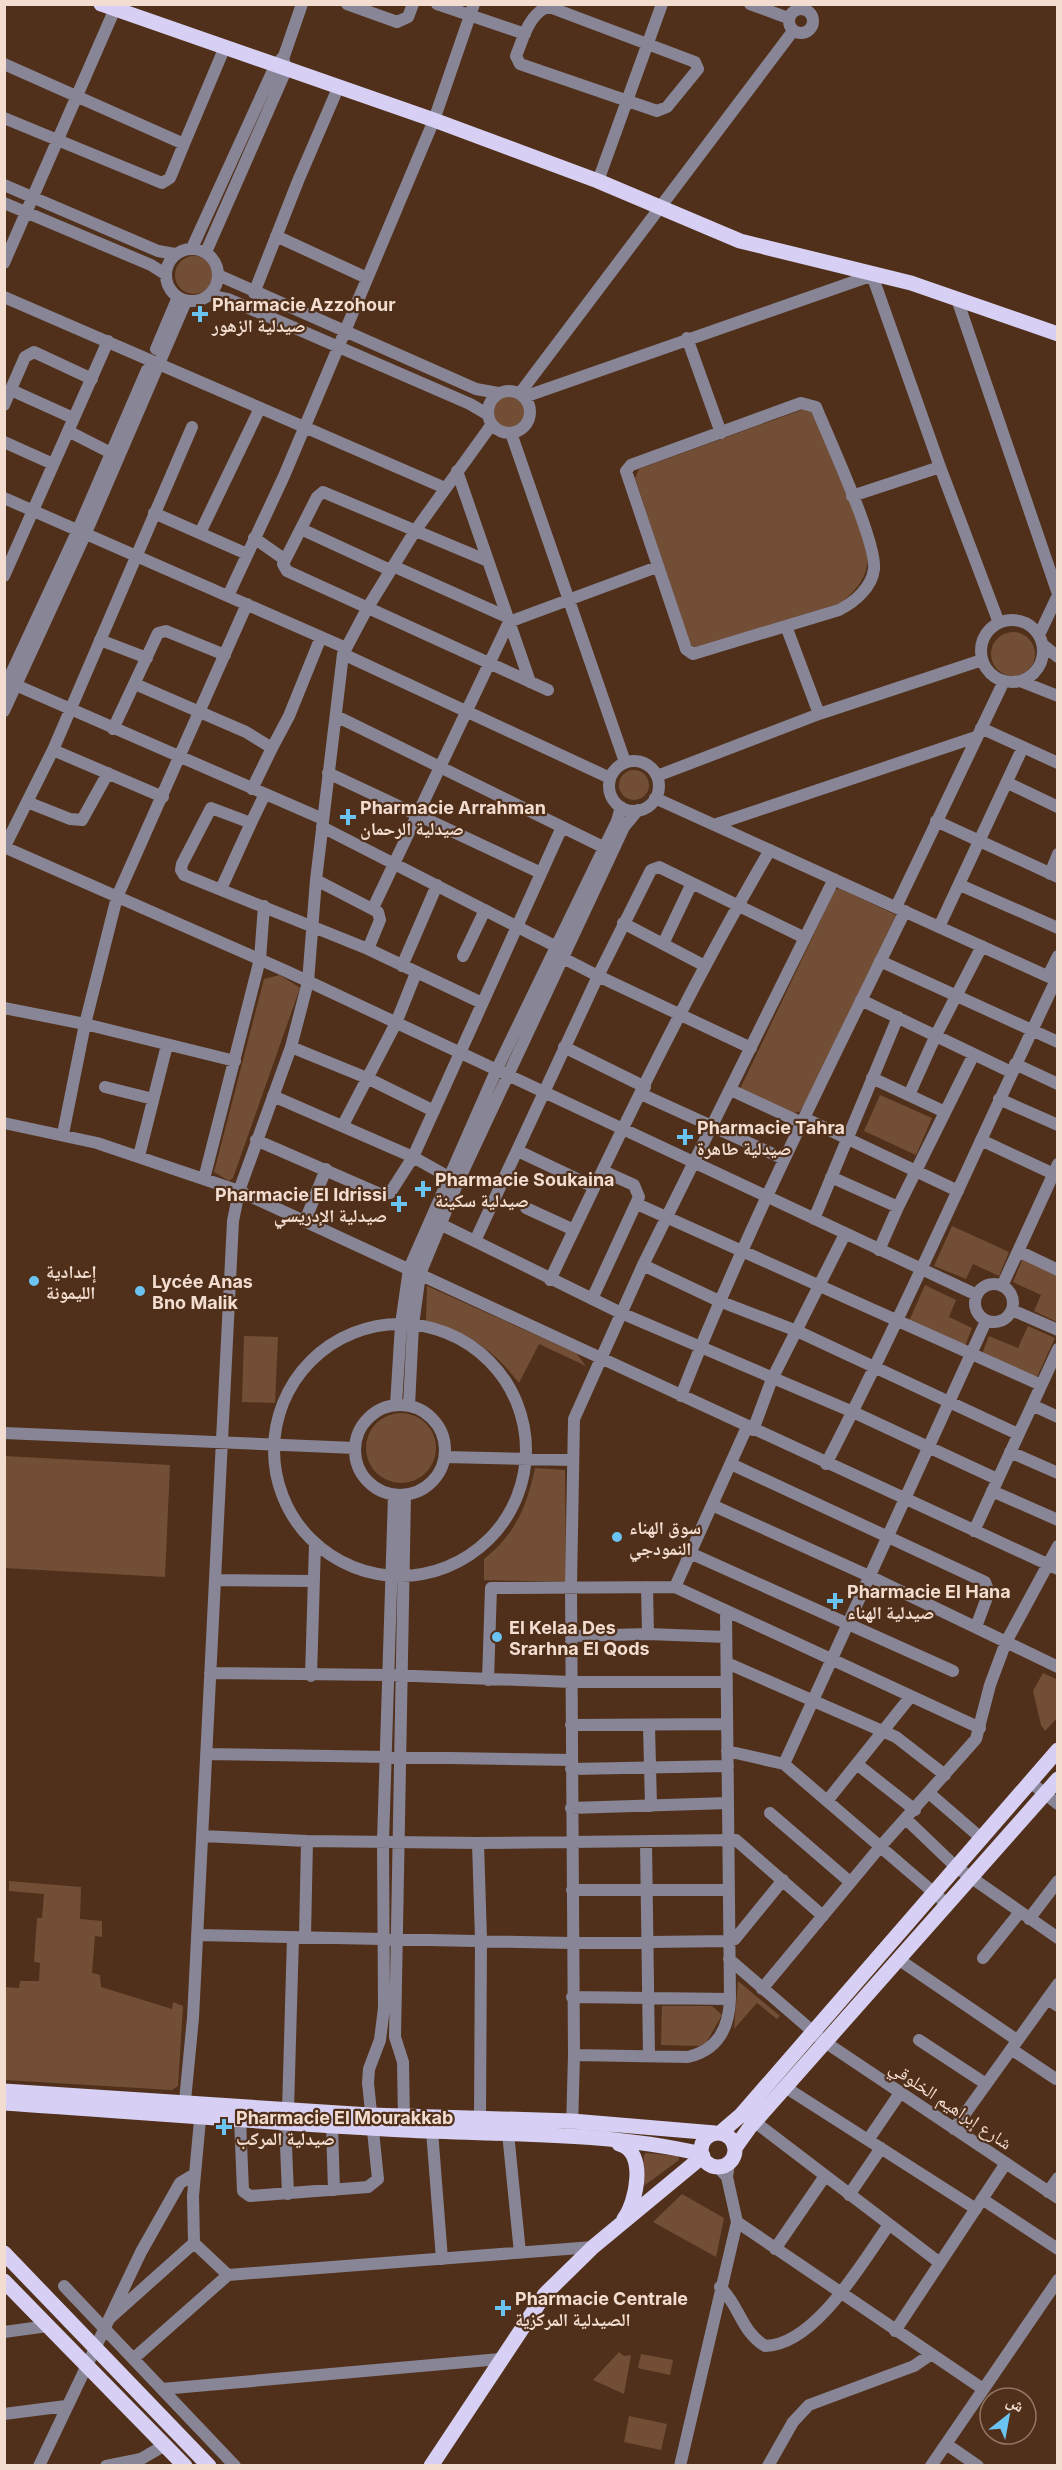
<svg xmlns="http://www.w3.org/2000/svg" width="1062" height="2470" viewBox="0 0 1062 2470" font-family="Inter,'Noto Naskh Arabic',sans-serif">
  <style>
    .green { fill: #734e36 }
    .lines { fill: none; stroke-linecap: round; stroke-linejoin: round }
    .minor { stroke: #888596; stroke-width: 12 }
    .major { stroke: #d7d0f4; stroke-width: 15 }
    .poi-dot { fill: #6bc3f2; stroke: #50301a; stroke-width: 2 }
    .labels { text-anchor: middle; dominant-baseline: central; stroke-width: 4.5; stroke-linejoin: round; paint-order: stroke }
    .poi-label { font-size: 18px; font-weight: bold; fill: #f2ddd0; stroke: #50301a; text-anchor: start }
    .street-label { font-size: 18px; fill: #f2ddd0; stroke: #50301a }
  </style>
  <rect width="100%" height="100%" fill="#50301a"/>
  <path class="green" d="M175 275a19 19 0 1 1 38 0a19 19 0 1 1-38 0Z
    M490 412a19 19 0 1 1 38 0a19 19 0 1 1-38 0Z
    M807,408L815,411L868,547C869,574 862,585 841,603L697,649L690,644L635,478L639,469Z
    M991 654a22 22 0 1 1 44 0a22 22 0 1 1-44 0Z
    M619 785a15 15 0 1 1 30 0a15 15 0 1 1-30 0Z
    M839,888L896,915L805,1106L799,1112L792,1113L740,1089L835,890Z
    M280,975L300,988L233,1178L229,1181L214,1172L264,979Z
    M880,1095L932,1118L916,1155L864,1131Z
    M952,1226L1009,1252L999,1276L973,1264L966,1279L934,1266Z
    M1023,1258L1057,1274V1322L1034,1311L1041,1295L1013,1282Z
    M925,1285L956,1300L949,1317L972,1328L965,1346L909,1321Z
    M427,1286L576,1353L586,1366L539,1344L519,1383C492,1348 468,1333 426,1321Z
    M1028,1326L1055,1338L1036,1379L982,1354L989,1336L1018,1348Z
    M244,1336L278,1337L275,1403L242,1402Z
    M366 1448a35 35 0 1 1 70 0a35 35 0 1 1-70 0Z
    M5,1456L170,1465L165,1577L5,1568Z
    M535,1468L565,1470L566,1582L484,1580V1559C515,1535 527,1506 535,1468Z
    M1043,1673L1058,1680L1057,1718L1045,1731L1041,1725L1033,1691Z
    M9,1881L81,1887L80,1919L102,1921V1937L95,1936L92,1973L100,1975L101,1987L172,2009L173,2002L183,2006L178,2086L172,2090L5,2080V1987L19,1988L20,1981H39L40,1963L34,1962L37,1918H42L44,1894L9,1891Z
    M738,1981L780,2016L777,2019L757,2003L734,2029Z
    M662,2006H712L722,2015L706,2043L699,2046L661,2045Z
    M646,2153L678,2156L679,2160L645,2185L642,2183L644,2155Z
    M682,2194L724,2218L716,2257L653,2222Z
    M619,2352L624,2356L631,2355L624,2394L593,2380Z
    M641,2354L673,2360L670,2375L638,2368Z
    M629,2416L667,2424L661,2450L624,2442Z"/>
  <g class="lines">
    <path class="minor" d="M347,4L397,22L408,17L413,4
      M437,4L525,34
      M750,4L788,18
      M545,8H552L695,62L698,69L667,107L657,111L520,64L516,56C523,39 528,17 545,8Z
      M789 21a12 12 0 1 1 24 0a12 12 0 1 1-24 0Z
      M4,64L184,144L224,49
      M4,118L162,183L170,178L184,144
      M598,181L662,4
      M4,185L158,251L175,254
      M4,203L151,265L165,274
      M276,236L367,278
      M192,248L275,66L284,56L302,4
      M166 275a26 26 0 1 1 52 0a26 26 0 1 1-52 0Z
      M206,252L286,70L284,61
      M4,263L117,4
      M218,275L476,389L498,393
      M872,275L940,467L999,623
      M254,293L298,181L338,88
      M209,295L228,299L470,404L487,414
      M4,297L445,488
      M957,299L1058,594
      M687,338L721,433
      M156,349L178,297
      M11,390L73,418
      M488 412a21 21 0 1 1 42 0a21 21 0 1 1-42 0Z
      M520,393L793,31
      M524,397L876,274
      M801,403L816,407C828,437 877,542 874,569C872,587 855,602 839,610L693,654L686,649L626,471L631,465Z
      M4,405L25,357L34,352L92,379
      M68,431L111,453
      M511,433L625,762
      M4,442L53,464
      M457,471L530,682
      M852,496L940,467
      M4,498L346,648
      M154,513L247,554
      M301,529L390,570
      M200,533L260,408
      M254,538L284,559
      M488,561L323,492L317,497L283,564L287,571L548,690
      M393,566L507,617
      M4,576L108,341
      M228,596L284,476L434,120L474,4
      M981 651a31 31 0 1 1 62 0a31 31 0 1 1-62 0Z
      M786,626L819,714
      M1039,635L1058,595
      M100,640L147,658
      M1042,644L1058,657
      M343,654L610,778
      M1020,681L1058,696
      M11,683L323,819
      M135,684L246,732L272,748L289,716L321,637
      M4,689L77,532L147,370
      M4,711L85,535L186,301
      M336,716L603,847
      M981,728L1058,763
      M113,729L158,633L166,631L225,655
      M53,750L163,797
      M609 786a25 25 0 1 1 50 0a25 25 0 1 1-50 0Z
      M328,773L541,873
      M657,776L819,714L982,660
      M1008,783L1058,807
      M252,789L272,748
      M265,794L251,823L211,808L182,864L181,870L184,875L368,949L482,1003
      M655,798L1058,981
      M27,802L70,819L82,820L108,773
      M936,821L1058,877
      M714,825L976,737
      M322,827L555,946L563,958L598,976L751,1048
      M4,847L286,971L977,1295
      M4,848L53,750L192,427
      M1050,874L1058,854
      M316,880L378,912L380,920L368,949
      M960,885L1058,928
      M221,889L251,823
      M896,907L1004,681
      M373,908L509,622L657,567
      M623,923L705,966
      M939,927L1023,747
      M663,944L692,883
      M463,956L485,910
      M880,961L1058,1042
      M402,966L437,885
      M1048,976L1058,956
      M861,1000L1011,1072
      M4,1008L85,1024L235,1061
      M291,1047L367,1078L434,1111
      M564,1047L645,1087
      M1015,1064L1058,1084
      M872,1078L945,1112
      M105,1087L153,1099
      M731,1090L802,1123
      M641,1094L784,1159
      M909,1095L936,1035L982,946
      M273,1096L413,1157L454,1180
      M999,1099L1058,1125
      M804,1118L958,1191
      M4,1123L97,1143L239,1191L1058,1569
      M343,1125L396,1023L416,973
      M63,1134L85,1024L117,897L247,604
      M256,1140L380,1194L390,1193L413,1157L562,827
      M981,1140L1058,1176
      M518,1151L594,1187
      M139,1156L167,1045
      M831,1177L898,1207
      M204,1179L260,959L264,906
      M637,1204L1041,1385
      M526,1208L574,1230
      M814,1219L898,1017
      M305,1221L326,1169
      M440,1224L621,1313L853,1412L997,1479
      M475,1241L598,976L651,870L659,867L805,938
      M879,1250L898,1207L974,1054
      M1018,1251L1058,1270
      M643,1265L719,1301L797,1331L1018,1434
      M550,1280C619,1135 689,988 770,850
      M975 1303a19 19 0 1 1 38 0a19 19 0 1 1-38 0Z
      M1002,1286L1058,1164
      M592,1299L639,1197L634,1185L603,1171
      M1012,1310L1058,1330
      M274 1450a126 126 0 1 1 252 0a126 126 0 1 1-252 0Z
      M681,1396C746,1230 827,1071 905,911
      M396,1405L401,1324L409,1269L496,1071L617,821L621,807
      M1032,1405L1058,1417
      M355 1450a45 45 0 1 1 90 0a45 45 0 1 1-90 0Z
      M409,1406L413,1325L420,1274L458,1182L624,827L638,810
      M753,1430L772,1379L845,1234
      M4,1433L355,1448
      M1010,1452L1058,1473
      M445,1457L572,1460
      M731,1464L985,1582L989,1592L976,1627
      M826,1464C908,1305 979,1141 1056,980
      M992,1491L1058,1520
      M712,1505L869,1576L1058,1667
      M974,1531L1058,1349
      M690,1553L953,1671
      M215,1580L314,1581
      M647,1587L648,1634
      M675,1587L747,1427
      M571,1636L648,1634L726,1637
      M727,1663L896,1737L945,1775
      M210,1673L389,1675L571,1682H727
      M311,1676L315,1544
      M488,1680L491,1588L675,1587L980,1728
      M571,1725L727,1724
      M649,1726L651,1806
      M727,1751L784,1764L947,1904
      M206,1754L571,1760
      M784,1764L986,1321
      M858,1765L915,1810
      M571,1769L728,1766
      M1030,1782L1058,1804
      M929,1793L981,1838
      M827,1801L911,1696
      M571,1808L728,1803
      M770,1813L850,1882
      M906,1819L956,1867L1058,1938
      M202,1836L307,1841L478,1843L736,1840L823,1916
      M646,1842L649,2056
      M478,1843L481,1939L480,2117
      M572,1890H729
      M1029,1919L1058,1881
      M197,1935L572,1943L729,1941L735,1939L783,1880
      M305,1936L307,1841
      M983,1958L1020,1912
      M729,1959L825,2042L1058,2198
      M898,1959L1017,2040
      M762,1989L880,1847L976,1739L990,1685L1006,1642L1058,1546
      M572,1997L730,1999
      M1047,1999L1058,2006
      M919,2040L986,2084
      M1011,2049L1056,2079
      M574,2055L688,2057C718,2050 729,2028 730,1999L726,1612
      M785,2087L976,2209
      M201,2109L193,2196L194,2243L228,2275
      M288,2110L293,1937
      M184,2111L193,2018L233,1221L239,1191L291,1047L308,982L316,880L343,654L368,607L415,531L492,424
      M240,2119L243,2191L250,2196L368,2187L378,2179L368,2083L369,2069L380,2040L384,2008L383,1841L394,1495
      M285,2122L288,2194
      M404,2122L403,2062L395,2037L405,1495
      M755,2122L940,2263
      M332,2126L334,2190
      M572,2129L574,2055L571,1587L574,1419L643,1265L834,879
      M954,2129L1058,1984
      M432,2131L442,2259
      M508,2133L520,2253
      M868,2140L900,2093
      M718,2167L727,2177L729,2163
      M727,2177L737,2222L983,2389
      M1048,2192L1058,2178
      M849,2195L881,2148
      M982,2199L1058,2249
      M775,2249L825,2176
      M64,2286L235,2466
      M720,2287C740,2306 740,2330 765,2346C815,2345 862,2263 888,2226
      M110,2318L194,2243
      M895,2331L1006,2163
      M4,2332L48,2326
      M133,2359L228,2275L593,2247
      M162,2389L500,2359
      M4,2414L66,2406
      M946,2444L978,2466
      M39,2466L141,2252L180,2183L195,2174
      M106,2466L141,2459L165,2445
      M680,2466L737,2222
      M768,2466L793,2422L809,2405L914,2366L930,2355
      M931,2466L1058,2280"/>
    <path class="major" d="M101,4L434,120L598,181L740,241L911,283L1058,334
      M4,2091L370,2115L572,2121L715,2133
      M4,2103C137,2112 270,2123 404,2130C503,2135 604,2131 702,2154
      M720,2133L741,2115L1058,1750
      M701 2150a17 17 0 1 1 34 0a17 17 0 1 1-34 0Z
      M619,2144C647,2151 637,2201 624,2219
      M735,2148L750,2127L1058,1779
      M4,2253L209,2466
      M4,2281L185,2466
      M431,2466L545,2294L593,2247L703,2156"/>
  </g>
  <g class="poi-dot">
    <path d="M197 305h6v6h6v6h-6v6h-6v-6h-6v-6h6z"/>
    <path d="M345 808h6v6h6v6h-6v6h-6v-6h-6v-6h6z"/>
    <path d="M682 1128h6v6h6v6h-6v6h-6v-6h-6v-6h6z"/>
    <path d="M420 1180h6v6h6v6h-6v6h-6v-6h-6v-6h6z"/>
    <path d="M396 1195h6v6h6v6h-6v6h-6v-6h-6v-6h6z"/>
    <circle cx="34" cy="1281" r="6"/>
    <circle cx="140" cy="1291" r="6"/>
    <circle cx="617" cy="1537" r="6"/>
    <path d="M832 1592h6v6h6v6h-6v6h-6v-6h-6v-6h6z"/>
    <circle cx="497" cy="1637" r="6"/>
    <path d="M221 2118h6v6h6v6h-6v6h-6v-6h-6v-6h6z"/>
    <path d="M500 2299h6v6h6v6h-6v6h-6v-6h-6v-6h6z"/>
  </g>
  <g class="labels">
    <g class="poi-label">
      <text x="212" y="304">Pharmacie Azzohour<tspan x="212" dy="21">صيدلية الزهور</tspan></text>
      <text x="360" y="807">Pharmacie Arrahman<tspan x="360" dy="21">صيدلية الرحمان</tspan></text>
      <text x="697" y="1127">Pharmacie Tahra<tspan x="697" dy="21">صيدلية طاهرة</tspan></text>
      <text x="435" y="1179">Pharmacie Soukaina<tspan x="435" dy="21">صيدلية سكينة</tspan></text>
      <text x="387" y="1194" text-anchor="end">Pharmacie El Idrissi<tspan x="387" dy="21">صيدلية الإدريسي</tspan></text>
      <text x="46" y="1271">إعدادية<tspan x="46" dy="21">الليمونة</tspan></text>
      <text x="152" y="1281">Lycée Anas<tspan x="152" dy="21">Bno Malik</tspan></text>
      <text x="629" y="1527">سوق الهناء<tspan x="629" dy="21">النمودجي</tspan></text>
      <text x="847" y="1591">Pharmacie El Hana<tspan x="847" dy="21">صيدلية الهناء</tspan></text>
      <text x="509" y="1627">El Kelaa Des<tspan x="509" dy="21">Srarhna El Qods</tspan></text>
      <text x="236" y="2117">Pharmacie El Mourakkab<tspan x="236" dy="21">صيدلية المركب</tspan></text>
      <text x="515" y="2298">Pharmacie Centrale<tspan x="515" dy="21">الصيدلية المركزية</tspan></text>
    </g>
    <g class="street-label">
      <text transform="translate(951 2105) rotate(34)">شارع إبراهيم الخلوقي</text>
    </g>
  </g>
  <rect width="1062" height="2470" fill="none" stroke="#f2ddd0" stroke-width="12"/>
  <g transform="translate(1008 2416) rotate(31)"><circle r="28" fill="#50301a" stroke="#917563" stroke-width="1.5"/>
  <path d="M0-4.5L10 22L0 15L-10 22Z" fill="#6bc3f2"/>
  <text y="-9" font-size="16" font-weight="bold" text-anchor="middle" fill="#f2ddd0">ش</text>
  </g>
</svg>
